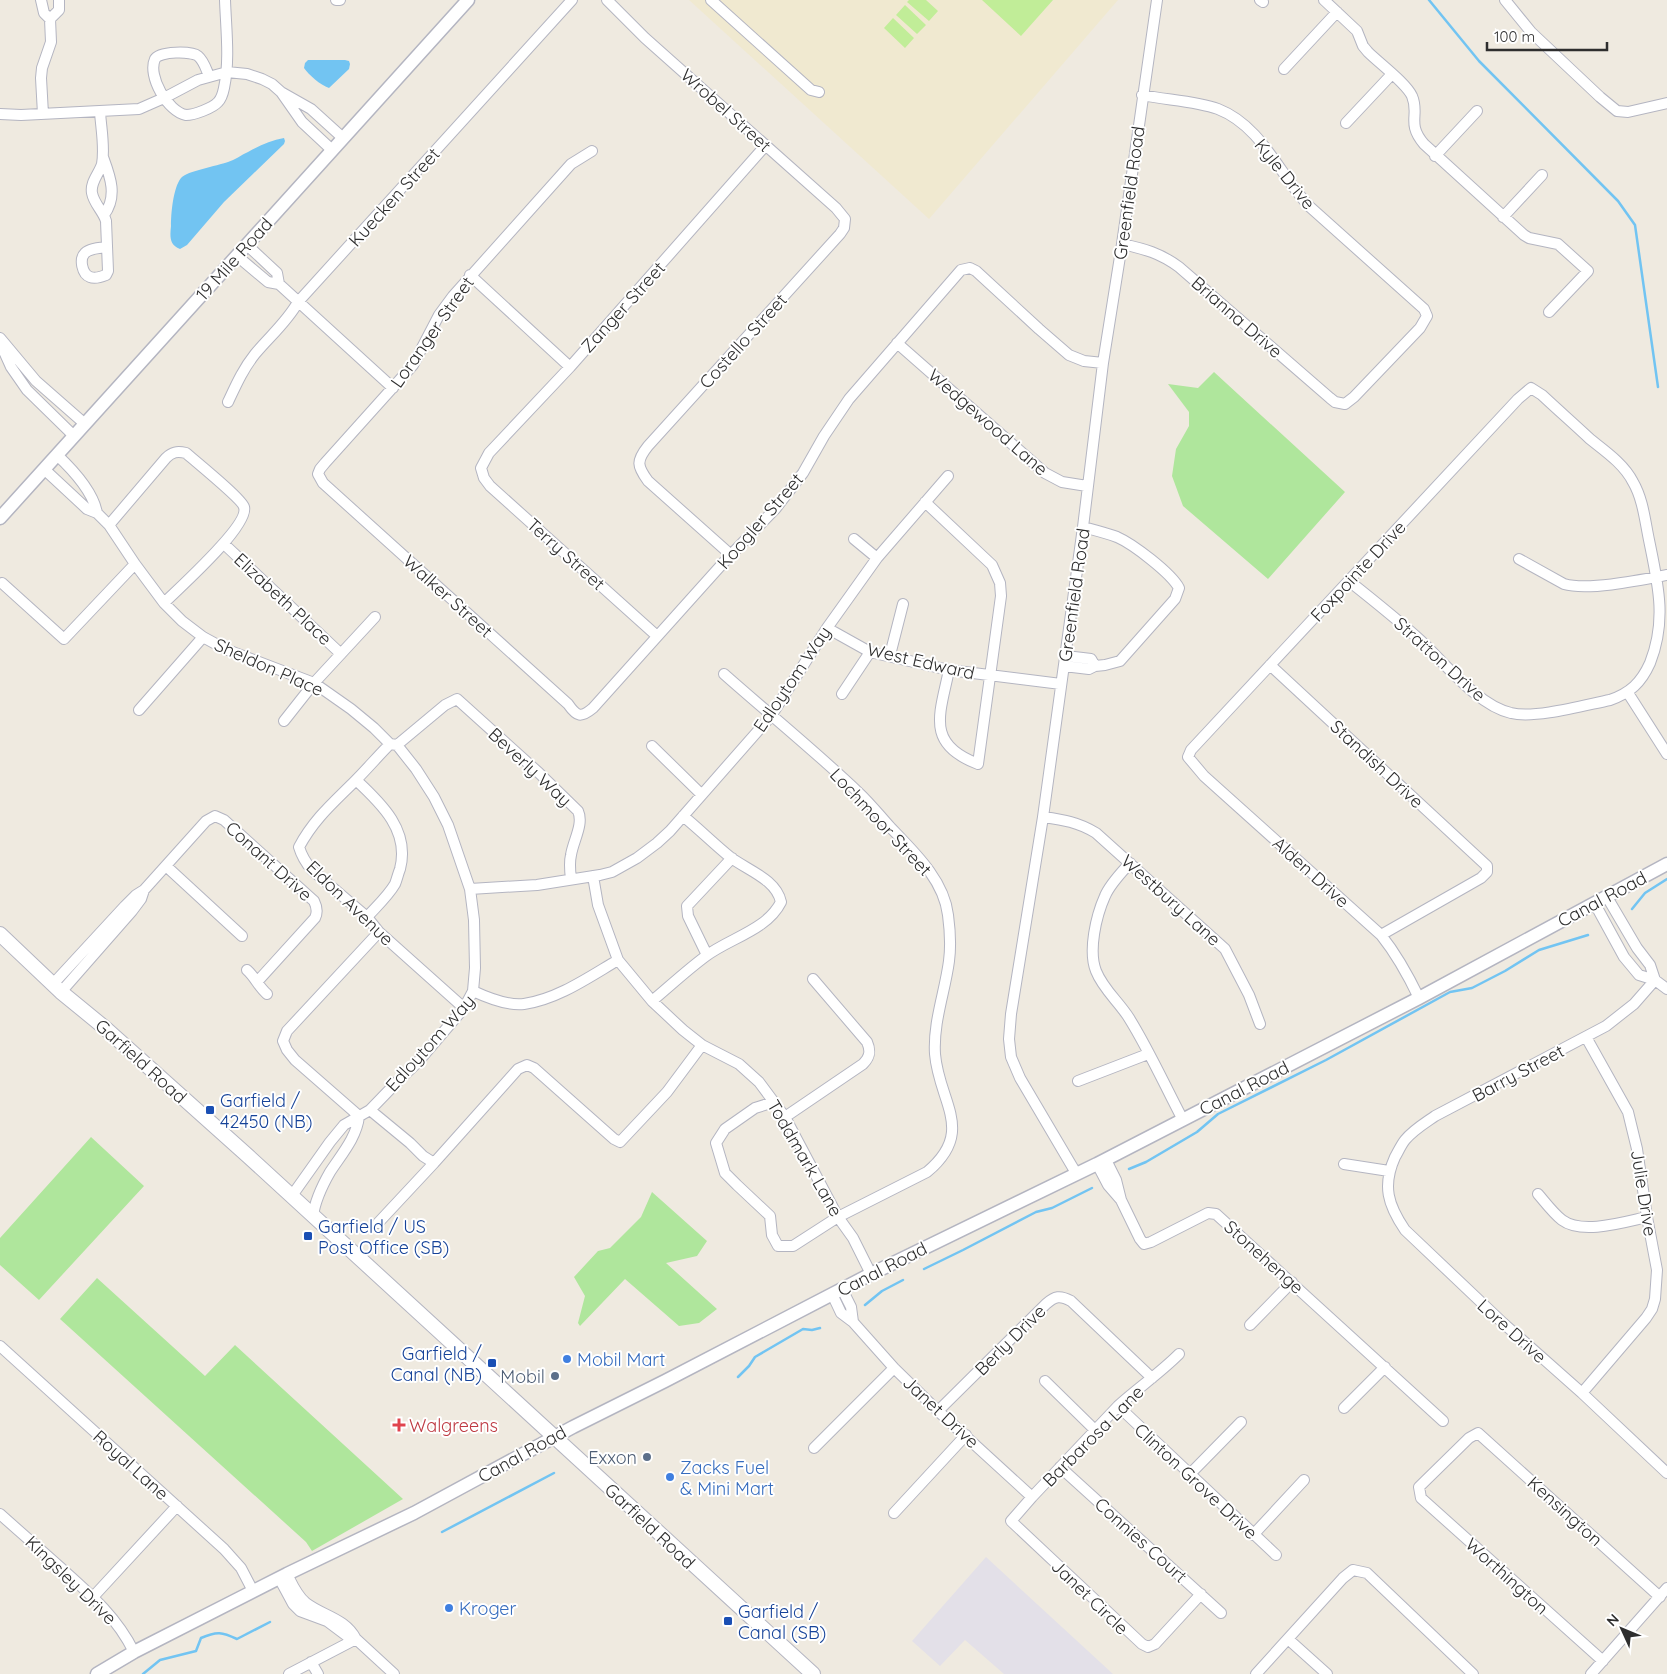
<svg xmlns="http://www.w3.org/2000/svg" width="1667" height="1674" viewBox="0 0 1667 1674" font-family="Quicksand,sans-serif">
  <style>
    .industrial { fill: #e3e0e8 }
    .education { fill: #f0e9d0 }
    .green { fill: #afe69c }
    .pitch { fill: #c1ed98 }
    .water { fill: #72c4f2 }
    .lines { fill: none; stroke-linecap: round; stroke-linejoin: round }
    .stream { stroke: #72c4f2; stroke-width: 2.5 }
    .minor-casing { stroke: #b4b5c1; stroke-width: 12 }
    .tertiary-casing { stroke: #b4b5c1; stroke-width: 15 }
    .secondary-casing { stroke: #b4b5c1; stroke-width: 16 }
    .minor { stroke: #fff; stroke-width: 10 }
    .tertiary { stroke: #fff; stroke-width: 12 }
    .secondary { stroke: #fff; stroke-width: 14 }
    .transit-dot { fill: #1a4fb4; stroke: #fff; stroke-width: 2 }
    .shop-dot { fill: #3f7fe0; stroke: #fff; stroke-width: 2 }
    .service-dot { fill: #5c6f8a; stroke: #fff; stroke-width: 2 }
    .health-dot { fill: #e0444e; stroke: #fff; stroke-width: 2 }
    .labels { text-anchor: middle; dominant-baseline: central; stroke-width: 4; stroke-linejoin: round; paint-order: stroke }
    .street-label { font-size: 18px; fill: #2e2e2e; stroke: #fff }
    .transit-label { font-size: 18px; fill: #164399; stroke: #fff; text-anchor: start }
    .shop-label { font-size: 18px; fill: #366cbe; stroke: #fff; text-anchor: start }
    .service-label { font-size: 18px; fill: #4e5e75; stroke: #fff; text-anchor: end }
    .health-label { font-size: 18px; fill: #be3a42; stroke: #fff; text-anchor: start }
  </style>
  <rect width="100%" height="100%" fill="#efeae0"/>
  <path class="industrial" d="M986,1557L1113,1674H1004L965,1640L940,1666L912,1641Z"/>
  <path class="education" d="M689,0H1118L929,219Z"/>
  <path class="green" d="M1214,372L1345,492L1268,579L1183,506L1172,476L1176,449L1189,426V412L1168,384L1198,388Z
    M91,1137L144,1186L39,1300L0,1265V1238Z
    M652,1192L707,1241L697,1256L666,1263L717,1309L699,1323L679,1326L625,1279L580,1326L578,1323L585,1296L574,1277L598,1251L610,1248L641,1217Z
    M97,1278L205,1376L235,1345L403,1499L312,1551L306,1542L60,1319Z"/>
  <path class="pitch" d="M909,0H926L938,11L929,21L907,2Z
    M982,0H1053L1021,36Z
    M905,5L926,25L917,34L896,15Z
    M893,18L914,38L905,48L884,28Z"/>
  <path class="water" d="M308,60H345L349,61L350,64L349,69L329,88C320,85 309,75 304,68L305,63Z
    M284,138L285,141L284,144L224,202L187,245L180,249C169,245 170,236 171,226C171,214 173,188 181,178C187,171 217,166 228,162C235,160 241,155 248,152C259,146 271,140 284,138Z"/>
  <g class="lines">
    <path class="stream" d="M1429,0L1479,61L1618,201L1635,225L1658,387
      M1632,909L1645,893L1667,879
      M1129,1169L1146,1162L1197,1132L1218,1114L1326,1060L1450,992L1472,988L1505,971L1539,950L1588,935
      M924,1269L963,1250L1036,1212L1052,1208L1092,1188
      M865,1305L882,1291L903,1280
      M738,1377L749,1366L755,1357L803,1329L812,1330L820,1328
      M442,1532L554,1473
      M143,1674L160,1660L196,1651L201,1638C217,1631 222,1632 237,1639L270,1622"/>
    <defs>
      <path id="minor" d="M41,0L44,13L50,19L51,42L42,68L41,78L43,114
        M336,0H340
        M607,0L645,38L836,208L845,219L844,228L840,234L648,446C636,461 637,466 648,481L731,555
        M711,0L811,90L819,92
        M1260,0L1263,2
        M1324,0L1357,31L1363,46L1368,52C1379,63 1406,83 1412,96C1420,115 1406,123 1424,144L1524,235L1529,238L1558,244L1588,271L1549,312
        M1505,0L1531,32L1600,97L1617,111L1628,112L1667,103
        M50,19L59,10V0
        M1284,69L1337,12
        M209,76C206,69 204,61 198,56C192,51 159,51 155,59C147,76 168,112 186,115C194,115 213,108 218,102C222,98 223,93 224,88C230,60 226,29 225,0
        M100,112C101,128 105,147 102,164C99,174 90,182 92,193C94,204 103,211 106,221L108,271L106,275C101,277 95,279 90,277C82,274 79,259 85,253C90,248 100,248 107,247
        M0,114L21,115L139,109L164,98L198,80L227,72L247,74L262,79L272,84L281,92
        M1346,123L1392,74
        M332,150L302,122L281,92L311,109L343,138
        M592,151L571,164L453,296L439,315L413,365L325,463L320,469L318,474L323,483L568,704C577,717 581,718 593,708L724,562L776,508L803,473L824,436L849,399L961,270L970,268L976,271L1039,329L1069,355L1084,361L1103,363
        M1435,156L1477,111
        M103,157C110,176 118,196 104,215
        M1503,217L1542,175
        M1122,244C1145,249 1160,253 1179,267L1330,398L1335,402L1345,404L1354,397L1420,328L1427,316L1424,309L1310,207C1280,176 1262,126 1218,109C1196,101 1166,100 1142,95
        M237,256L268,282L279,284L277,273L247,245
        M470,275L570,367
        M279,284L393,388
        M0,338L36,381L85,424
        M897,343L1045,473L1062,482L1087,486
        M2,347L11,367L27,390L74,436
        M228,402C236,385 243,369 255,354C269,337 287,322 298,302L572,0
        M44,469L87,509L97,513C93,491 73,470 57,455
        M925,502L992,565L1000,583L1001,596L978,764C925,744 940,714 949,670
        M97,513L109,525L135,564L164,603L182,621L203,637L225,649L314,683L351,709L374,728L390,744L397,745L416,769L434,797L448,825L470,889L474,920L475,968L473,991L464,1008L417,1063L398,1081L370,1110L344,1125L330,1142L291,1197
        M109,525L166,458C172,452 177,451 186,453C195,461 242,499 244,507C250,525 178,589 164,603
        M1083,527C1094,530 1106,533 1117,537C1133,544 1171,573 1179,588L1175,599L1120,661L1105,665L1095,666
        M854,539L877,558
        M224,544L341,654
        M1519,559L1564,584C1588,591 1641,580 1667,575
        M1349,581C1373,600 1397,619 1420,640C1445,663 1478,706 1511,713C1535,719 1585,705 1610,700C1630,693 1641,683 1650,663C1667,620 1658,584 1649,540C1645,521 1643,499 1633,482C1624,464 1605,451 1590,439C1574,424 1558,410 1542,395L1531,388L1518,399L1191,750L1188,757L1204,776L1381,935C1397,955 1408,975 1419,998
        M2,583L64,639L135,564
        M827,628L870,652L949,670L1061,684
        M657,636L490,486L484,478L481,468L489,453L570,367L766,145
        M890,655L903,604
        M1270,665L1487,866V872L1481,878L1381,935
        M1064,666L1089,669L1095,666L1091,659L1066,656
        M724,674C768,713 815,751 858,792C870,803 880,816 891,828C914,852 944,880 948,915C950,930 951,946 949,961C945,992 933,1022 935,1054C939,1103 976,1131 927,1172L838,1217L793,1246H778L772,1235L770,1216L737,1185L725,1173L716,1143L725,1129L755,1108L774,1102
        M1628,693L1667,754
        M842,694L870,652
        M139,710L203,637
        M284,721L314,683L375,617
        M390,744C378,756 367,769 355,781C333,803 314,819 299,847C302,857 305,862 312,870L367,917L379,932L464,1008
        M397,745L445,705L457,699L539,773L578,811C584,824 573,841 571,855C569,863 570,871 571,879
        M652,746L701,794
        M356,780C382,804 410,831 400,869C398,874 397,879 395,884C388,896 377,906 367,917
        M1043,817C1064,820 1078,822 1096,833L1225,949L1249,995L1260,1024
        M1130,863C1121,873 1110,884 1105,896C1096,916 1088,951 1096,971C1103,989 1119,1002 1129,1018C1149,1050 1165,1086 1183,1120
        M166,866L242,936
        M593,876L598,905L618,960L652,1001L683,1030L702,1045L739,1064L759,1082L785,1117L838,1217L853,1238L871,1274
        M470,889L537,885L600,875L612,872L637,858L657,843L670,831L771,716L827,628L877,558L948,476
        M1595,904L1624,957L1639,975L1655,980L1650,965L1637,948L1607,897
        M707,955L688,916L687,906L732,858
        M247,970C255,977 258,986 267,994
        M53,984L125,906L136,895L144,890L206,821L215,816L224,820L314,901C317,907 318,912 315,918L257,982
        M1667,989L1655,980L1634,1004L1606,1026L1435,1116C1425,1123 1413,1130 1405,1140C1401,1145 1398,1152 1395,1157C1382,1186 1388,1205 1405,1230L1503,1323L1582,1393L1667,1473
        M473,991C488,998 508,1006 524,1004C558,999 589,977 618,960
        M61,992L132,911L141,899L144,890
        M652,1001C670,986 687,970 706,956C730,938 767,930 781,902C776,879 747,870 730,857C714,844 699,829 683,816
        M1078,1081L1148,1054
        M370,1110L410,1143L423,1156L434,1163L518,1069L527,1065L534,1068L614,1139L620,1142L667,1092L702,1045
        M359,1116L295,1060L287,1050L283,1041L287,1031L379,932
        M785,1117L863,1064C870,1057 871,1051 867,1042L813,979
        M1097,1164L1108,1185L1121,1200L1116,1180L1106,1160
        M1344,1164L1389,1171
        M1076,1173L1020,1078L1011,1057L1009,1039L1011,1014L1043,817L1083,527L1103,363L1122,244L1157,0
        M1538,1194C1545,1202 1553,1213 1562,1220C1582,1235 1624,1222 1647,1217
        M1121,1200L1140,1239L1144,1244L1151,1242L1208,1213L1216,1214L1443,1421
        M313,1216C315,1200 322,1186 330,1172C341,1155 357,1137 359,1116
        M378,1223L434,1163
        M832,1294L841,1313L853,1322L851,1307L842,1289
        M853,1322L894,1368L938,1411L1032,1497
        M1250,1325L1292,1282
        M0,1346L224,1549L241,1568L253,1591
        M1179,1354C1160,1373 1138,1388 1118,1406L1032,1497L1011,1521L1142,1644L1148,1647L1155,1644L1201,1594
        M1045,1381L1095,1430
        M1582,1393L1646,1318L1652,1309L1655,1299L1657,1270L1647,1217L1637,1149L1628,1112L1586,1037
        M1118,1406L1276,1555
        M1344,1408L1385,1367
        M938,1411L1046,1304C1055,1296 1060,1295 1071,1301L1152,1378
        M814,1448L894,1368
        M1060,1467L1221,1613
        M1189,1475L1241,1422
        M894,1513L966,1435
        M0,1514C20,1532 41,1550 61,1568C89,1593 117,1617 134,1652
        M1253,1535L1304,1480
        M279,1578L293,1604L300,1611L327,1621L347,1636L356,1639C345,1618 323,1616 306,1603C297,1596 292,1584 287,1574
        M93,1597L177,1506
        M1288,1639L1327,1674
        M1603,1661L1421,1498L1419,1487L1469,1438L1478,1433L1660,1597
        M311,1662L318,1674
        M289,1674L356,1639L394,1674
        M1256,1674L1343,1578L1353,1570L1367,1573L1473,1674
        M1591,1674L1667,1588"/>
      <path id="tertiary" d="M0,518L468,0
        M97,1674L134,1652L287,1574L414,1513L573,1427L665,1381L871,1274L1097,1164L1419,998L1667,864"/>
      <path id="secondary" d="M0,934L61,992L105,1028L248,1156L813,1674"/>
    </defs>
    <use href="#minor" class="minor-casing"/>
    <use href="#tertiary" class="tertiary-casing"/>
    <use href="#secondary" class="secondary-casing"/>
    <use href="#minor" class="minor"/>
    <use href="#tertiary" class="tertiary"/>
    <use href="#secondary" class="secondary"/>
  </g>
  <g class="transit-dot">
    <rect x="205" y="1105" width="10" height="10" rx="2.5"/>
    <rect x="303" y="1231" width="10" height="10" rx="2.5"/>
    <rect x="487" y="1358" width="10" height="10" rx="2.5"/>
    <rect x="723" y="1616" width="10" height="10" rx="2.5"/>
  </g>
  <g class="shop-dot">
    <circle cx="567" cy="1359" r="5"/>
    <circle cx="670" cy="1477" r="5"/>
    <circle cx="449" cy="1608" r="5"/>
  </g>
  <g class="service-dot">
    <circle cx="555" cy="1376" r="5"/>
    <circle cx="647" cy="1457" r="5"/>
  </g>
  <path class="health-dot" d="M396.5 1417.5h5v5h5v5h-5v5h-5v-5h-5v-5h5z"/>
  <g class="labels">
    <g class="street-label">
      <text transform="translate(726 110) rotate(42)">Wrobel Street</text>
      <text transform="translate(1285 174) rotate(51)">Kyle Drive</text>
      <text transform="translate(1129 193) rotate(-82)">Greenfield Road</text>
      <text transform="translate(394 197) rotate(-48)">Kuecken Street</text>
      <text transform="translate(234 259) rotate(-48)">19 Mile Road</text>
      <text transform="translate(623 307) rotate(-48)">Zanger Street</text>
      <text transform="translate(1237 317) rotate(41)">Brianna Drive</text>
      <text transform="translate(432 332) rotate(-55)">Loranger Street</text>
      <text transform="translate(743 341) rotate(-48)">Costello Street</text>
      <text transform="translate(988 422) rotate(41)">Wedgewood Lane</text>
      <text transform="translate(760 521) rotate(-49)">Koogler Street</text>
      <text transform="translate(566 554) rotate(42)">Terry Street</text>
      <text transform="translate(1358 571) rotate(-47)">Foxpointe Drive</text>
      <text transform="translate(1074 595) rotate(-82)">Greenfield Road</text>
      <text transform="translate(448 596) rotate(42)">Walker Street</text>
      <text transform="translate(283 599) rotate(43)">Elizabeth Place</text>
      <text transform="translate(1440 659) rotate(42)">Stratton Drive</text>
      <text transform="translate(921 661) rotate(13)">West Edward</text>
      <text transform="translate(269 667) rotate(24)">Sheldon Place</text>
      <text transform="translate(792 679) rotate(-56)">Edloytom Way</text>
      <text transform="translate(1377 764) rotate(43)">Standish Drive</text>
      <text transform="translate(530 767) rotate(43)">Beverly Way</text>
      <text transform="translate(881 822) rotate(47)">Lochmoor Street</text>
      <text transform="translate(269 861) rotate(42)">Conant Drive</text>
      <text transform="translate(1311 872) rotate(42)">Alden Drive</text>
      <text transform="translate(1602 899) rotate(-28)">Canal Road</text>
      <text transform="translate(1171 900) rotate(42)">Westbury Lane</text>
      <text transform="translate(350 903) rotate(44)">Eldon Avenue</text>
      <text transform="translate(430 1043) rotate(-48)">Edloytom Way</text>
      <text transform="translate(141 1061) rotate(42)">Garfield Road</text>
      <text transform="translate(1518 1073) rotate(-28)">Barry Street</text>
      <text transform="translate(1244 1088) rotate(-27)">Canal Road</text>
      <text transform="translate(805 1158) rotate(60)">Toddmark Lane</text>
      <text transform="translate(1644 1193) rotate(81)">Julie Drive</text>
      <text transform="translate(1264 1257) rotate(42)">Stonehenge</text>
      <text transform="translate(882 1269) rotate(-27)">Canal Road</text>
      <text transform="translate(1512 1331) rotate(42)">Lore Drive</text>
      <text transform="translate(1010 1340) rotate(-45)">Berly Drive</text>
      <text transform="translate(941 1412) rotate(43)">Janet Drive</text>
      <text transform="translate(1093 1436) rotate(-45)">Barbarosa Lane</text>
      <text transform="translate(522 1454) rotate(-29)">Canal Road</text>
      <text transform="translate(131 1465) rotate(42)">Royal Lane</text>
      <text transform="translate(1196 1481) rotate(43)">Clinton Grove Drive</text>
      <text transform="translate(1565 1511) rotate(42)">Kensington</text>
      <text transform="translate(650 1526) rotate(43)">Garfield Road</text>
      <text transform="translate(1141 1540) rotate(42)">Connies Court</text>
      <text transform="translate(1507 1576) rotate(42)">Worthington</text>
      <text transform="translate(71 1580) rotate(44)">Kingsley Drive</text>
      <text transform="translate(1090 1597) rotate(44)">Janet Circle</text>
    </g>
    <g class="transit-label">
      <text x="220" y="1100">Garfield /<tspan x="220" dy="21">42450 (NB)</tspan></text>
      <text x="318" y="1226">Garfield / US<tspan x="318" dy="21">Post Office (SB)</tspan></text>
      <text x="482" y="1353" text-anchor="end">Garfield /<tspan x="482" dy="21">Canal (NB)</tspan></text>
      <text x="738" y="1611">Garfield /<tspan x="738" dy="21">Canal (SB)</tspan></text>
    </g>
    <g class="shop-label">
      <text x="577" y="1359">Mobil Mart</text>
      <text x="680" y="1467">Zacks Fuel<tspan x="680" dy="21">&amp; Mini Mart</tspan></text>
      <text x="459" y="1608">Kroger</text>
    </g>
    <g class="service-label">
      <text x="545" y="1376">Mobil</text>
      <text x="637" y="1457">Exxon</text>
    </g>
    <g class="health-label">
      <text x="409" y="1425">Walgreens</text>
    </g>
  </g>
  <g transform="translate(1622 1629) rotate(314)" stroke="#ffffff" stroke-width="4" paint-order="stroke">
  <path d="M0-4L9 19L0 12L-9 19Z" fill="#2e2e2e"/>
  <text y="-8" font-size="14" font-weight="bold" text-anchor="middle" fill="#2e2e2e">N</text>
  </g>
  <path d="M1487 42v8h120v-8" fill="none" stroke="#2e2e2e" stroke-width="2.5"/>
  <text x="1494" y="42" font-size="15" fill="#2e2e2e" stroke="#ffffff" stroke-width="4" paint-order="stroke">100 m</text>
</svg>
